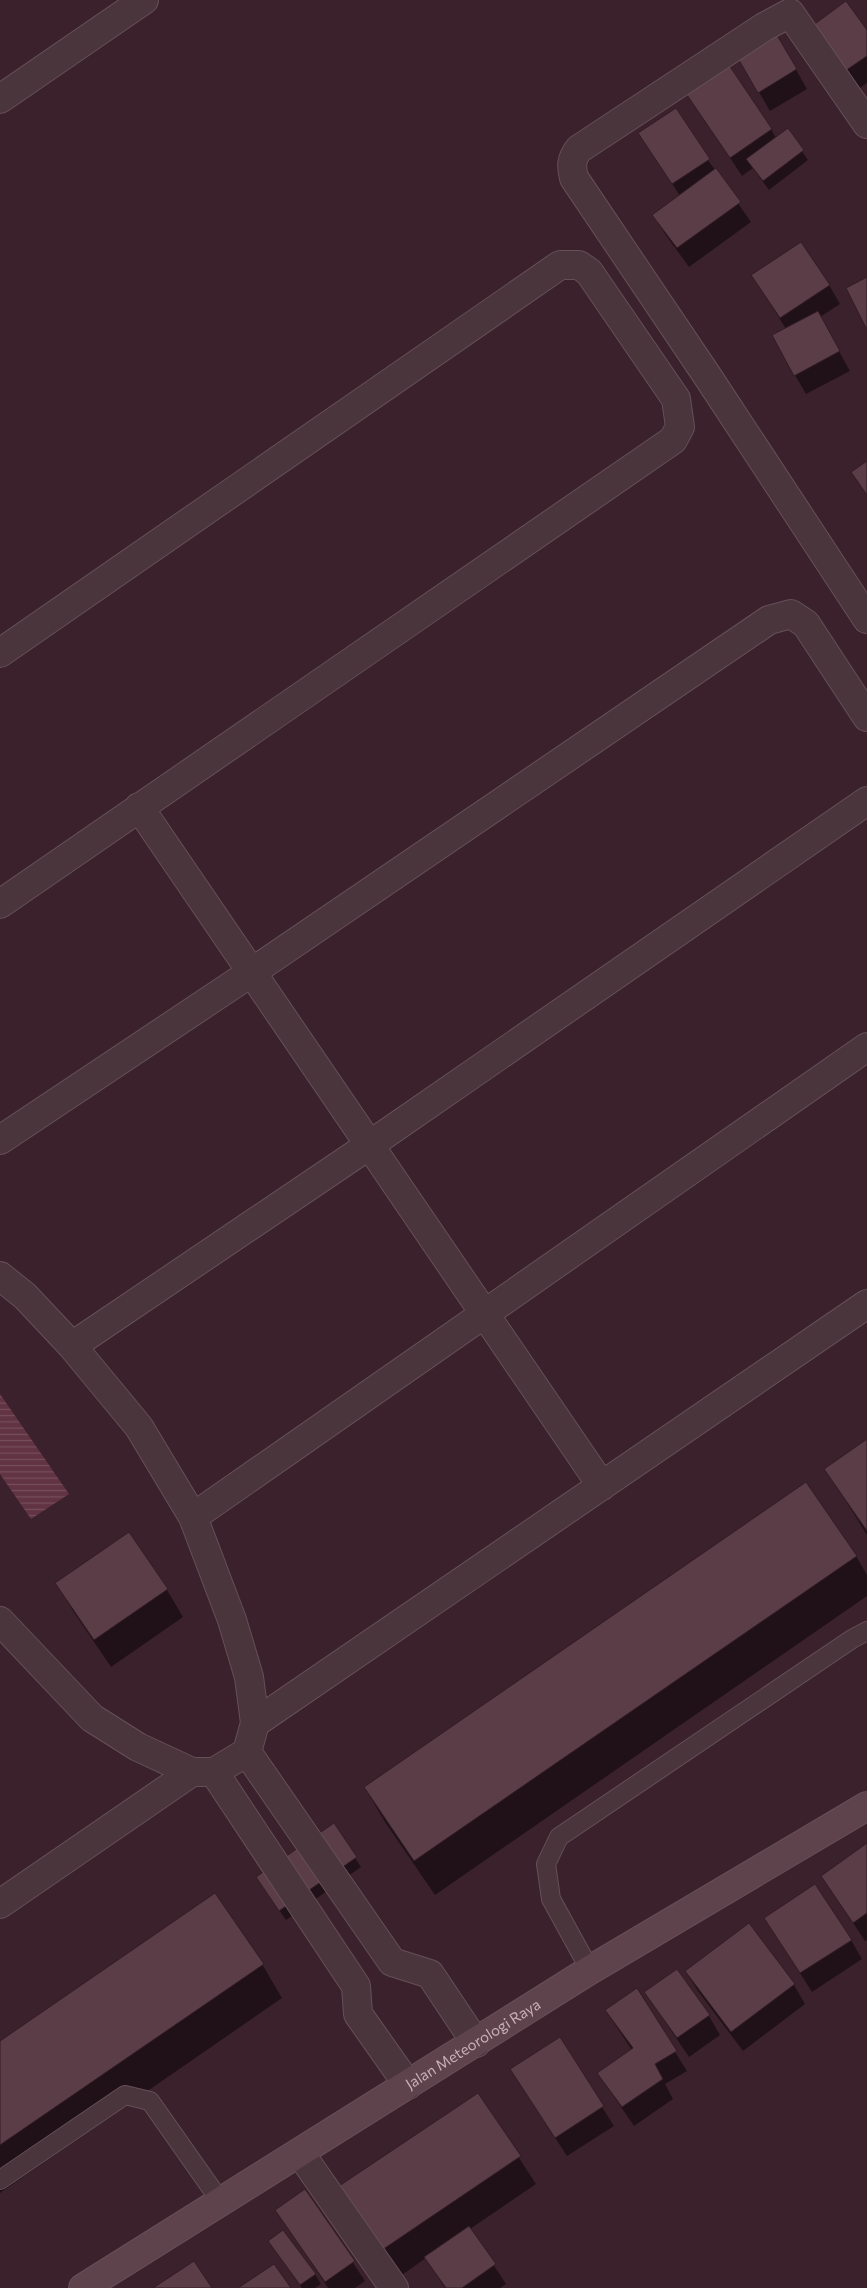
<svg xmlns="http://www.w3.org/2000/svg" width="867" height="2288" viewBox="0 0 867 2288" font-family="Commissioner,sans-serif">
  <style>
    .water { fill: url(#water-rules) }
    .shadow { fill: #0007 }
    .building { fill: #5b3d47; stroke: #321c24 }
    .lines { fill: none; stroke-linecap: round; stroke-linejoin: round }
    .service-casing { stroke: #665058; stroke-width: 20 }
    .minor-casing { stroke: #665058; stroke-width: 30 }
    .secondary-casing { stroke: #665058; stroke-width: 30 }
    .service { stroke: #4b353d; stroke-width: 18 }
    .minor { stroke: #4b353d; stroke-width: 28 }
    .secondary { stroke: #5e434c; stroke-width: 28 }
    .labels { text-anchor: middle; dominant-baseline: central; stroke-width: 4; stroke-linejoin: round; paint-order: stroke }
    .street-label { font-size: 15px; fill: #c7b0b8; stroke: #301a22 }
  </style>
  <defs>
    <pattern id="water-rules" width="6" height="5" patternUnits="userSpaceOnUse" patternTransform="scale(1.25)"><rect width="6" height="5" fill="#613343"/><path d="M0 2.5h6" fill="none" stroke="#764e5c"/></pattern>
  </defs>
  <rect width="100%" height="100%" fill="#3b212b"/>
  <path class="water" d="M0,1394L69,1494L31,1519L0,1474Z"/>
  <path class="shadow" d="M867,32V83L857,90L824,46Z
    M775,33L807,89L770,111L738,56Z
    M689,95L771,129L776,138L787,130L808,160L769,190L753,168L742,176Z
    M640,133L708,160L751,222L689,267L665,234L654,215L680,196Z
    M753,276L829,285L840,304L820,317L850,371L806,394L795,375L786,329Z
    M867,1441V1535L826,1469Z
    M856,1556L867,1575V1596L435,1895L385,1822L365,1788Z
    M57,1584L167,1590L183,1617L111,1667L73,1611Z
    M333,1825L361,1867L286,1920L263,1887Z
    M867,1845V1940L865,1941L822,1876Z
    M765,1918L851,1940L862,1959L812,1992Z
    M262,1964L282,1998L0,2193V2043Z
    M686,1972L794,1985L805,2004L743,2051L698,1991Z
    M636,1990L687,2071L665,2084L673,2099L634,2126L598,2073L632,2050L606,2011Z
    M645,1992L709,2016L720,2035L689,2057Z
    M559,2039L614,2126L567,2156L511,2070Z
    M478,2095L536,2184L470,2229L506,2284L500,2288H445L426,2258L399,2277L357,2214Z
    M305,2191L365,2281L355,2288H328L277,2211Z
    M270,2242L315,2274L321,2284L315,2288H302Z"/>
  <path class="building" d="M846,1L867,30V56L845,71L812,26Z
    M775,32L797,69L758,93L736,55Z
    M729,65L772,129L730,158L687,95Z
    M676,108L710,159L672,184L638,133Z
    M788,128L804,150L763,181L746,159Z
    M716,168L741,202L677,248L652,215Z
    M801,242L830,285L780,318L751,275Z
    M867,277V330L846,288Z
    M818,311L840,351L794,376L772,335Z
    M867,461V495L851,472Z
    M867,1439V1531L824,1469Z
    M806,1482L857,1556L414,1861L364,1787Z
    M129,1532L168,1589L94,1640L55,1583Z
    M334,1823L357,1857L279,1911L256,1877Z
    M867,1843V1913L853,1923L821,1876Z
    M815,1884L852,1940L800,1973L764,1918Z
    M215,1893L264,1964L0,2145V2041Z
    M749,1923L795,1984L731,2032L685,1971Z
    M677,1969L710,2015L677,2038L644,1992Z
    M637,1988L677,2051L655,2064L663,2079L622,2107L597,2073L633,2048L605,2010Z
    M560,2037L604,2106L555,2138L510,2069Z
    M478,2093L521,2156L382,2250L339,2186Z
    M305,2189L355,2261L325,2282L275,2210Z
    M469,2226L496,2264L462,2288H446L424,2257Z
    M283,2230L316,2274L300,2285L268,2241Z
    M194,2261L212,2288H153Z
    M274,2264L291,2288H238Z"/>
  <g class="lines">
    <defs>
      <path id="service" d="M590,1970L551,1899L546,1864L559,1837L852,1639L867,1631
        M0,2180L125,2095L150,2101L221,2202"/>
      <path id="minor" d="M0,99L144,0
        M867,124L790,13L764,27L579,149C571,159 571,166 574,178L708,377L867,619
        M0,653L560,265H579L589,272L676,399L680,427L673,440L0,904
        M139,807L602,1486
        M0,1140L252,972L769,620L791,614L806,624L867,717
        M0,1276L25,1296L72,1346L139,1427L193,1517L232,1620L249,1677L255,1723L247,1752L214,1772H192L138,1747L92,1718L0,1621
        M72,1346L371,1144L867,801
        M193,1517L867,1047
        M255,1723L867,1304
        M247,1752L392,1962L430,1974L476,2043
        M214,1772L356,1986L358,2014L408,2085
        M0,1904L192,1772
        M300,2153L394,2288"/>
      <g id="secondary">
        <path id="s1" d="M83,2288L590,1970L867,1806"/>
      </g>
    </defs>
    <use href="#service" class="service-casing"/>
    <use href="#minor" class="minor-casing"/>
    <use href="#secondary" class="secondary-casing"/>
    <use href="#service" class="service"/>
    <use href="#minor" class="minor"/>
    <use href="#secondary" class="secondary"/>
  </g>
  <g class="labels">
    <g class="street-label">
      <text stroke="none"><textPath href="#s1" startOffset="460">Jalan Meteorologi Raya</textPath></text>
    </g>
  </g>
</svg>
